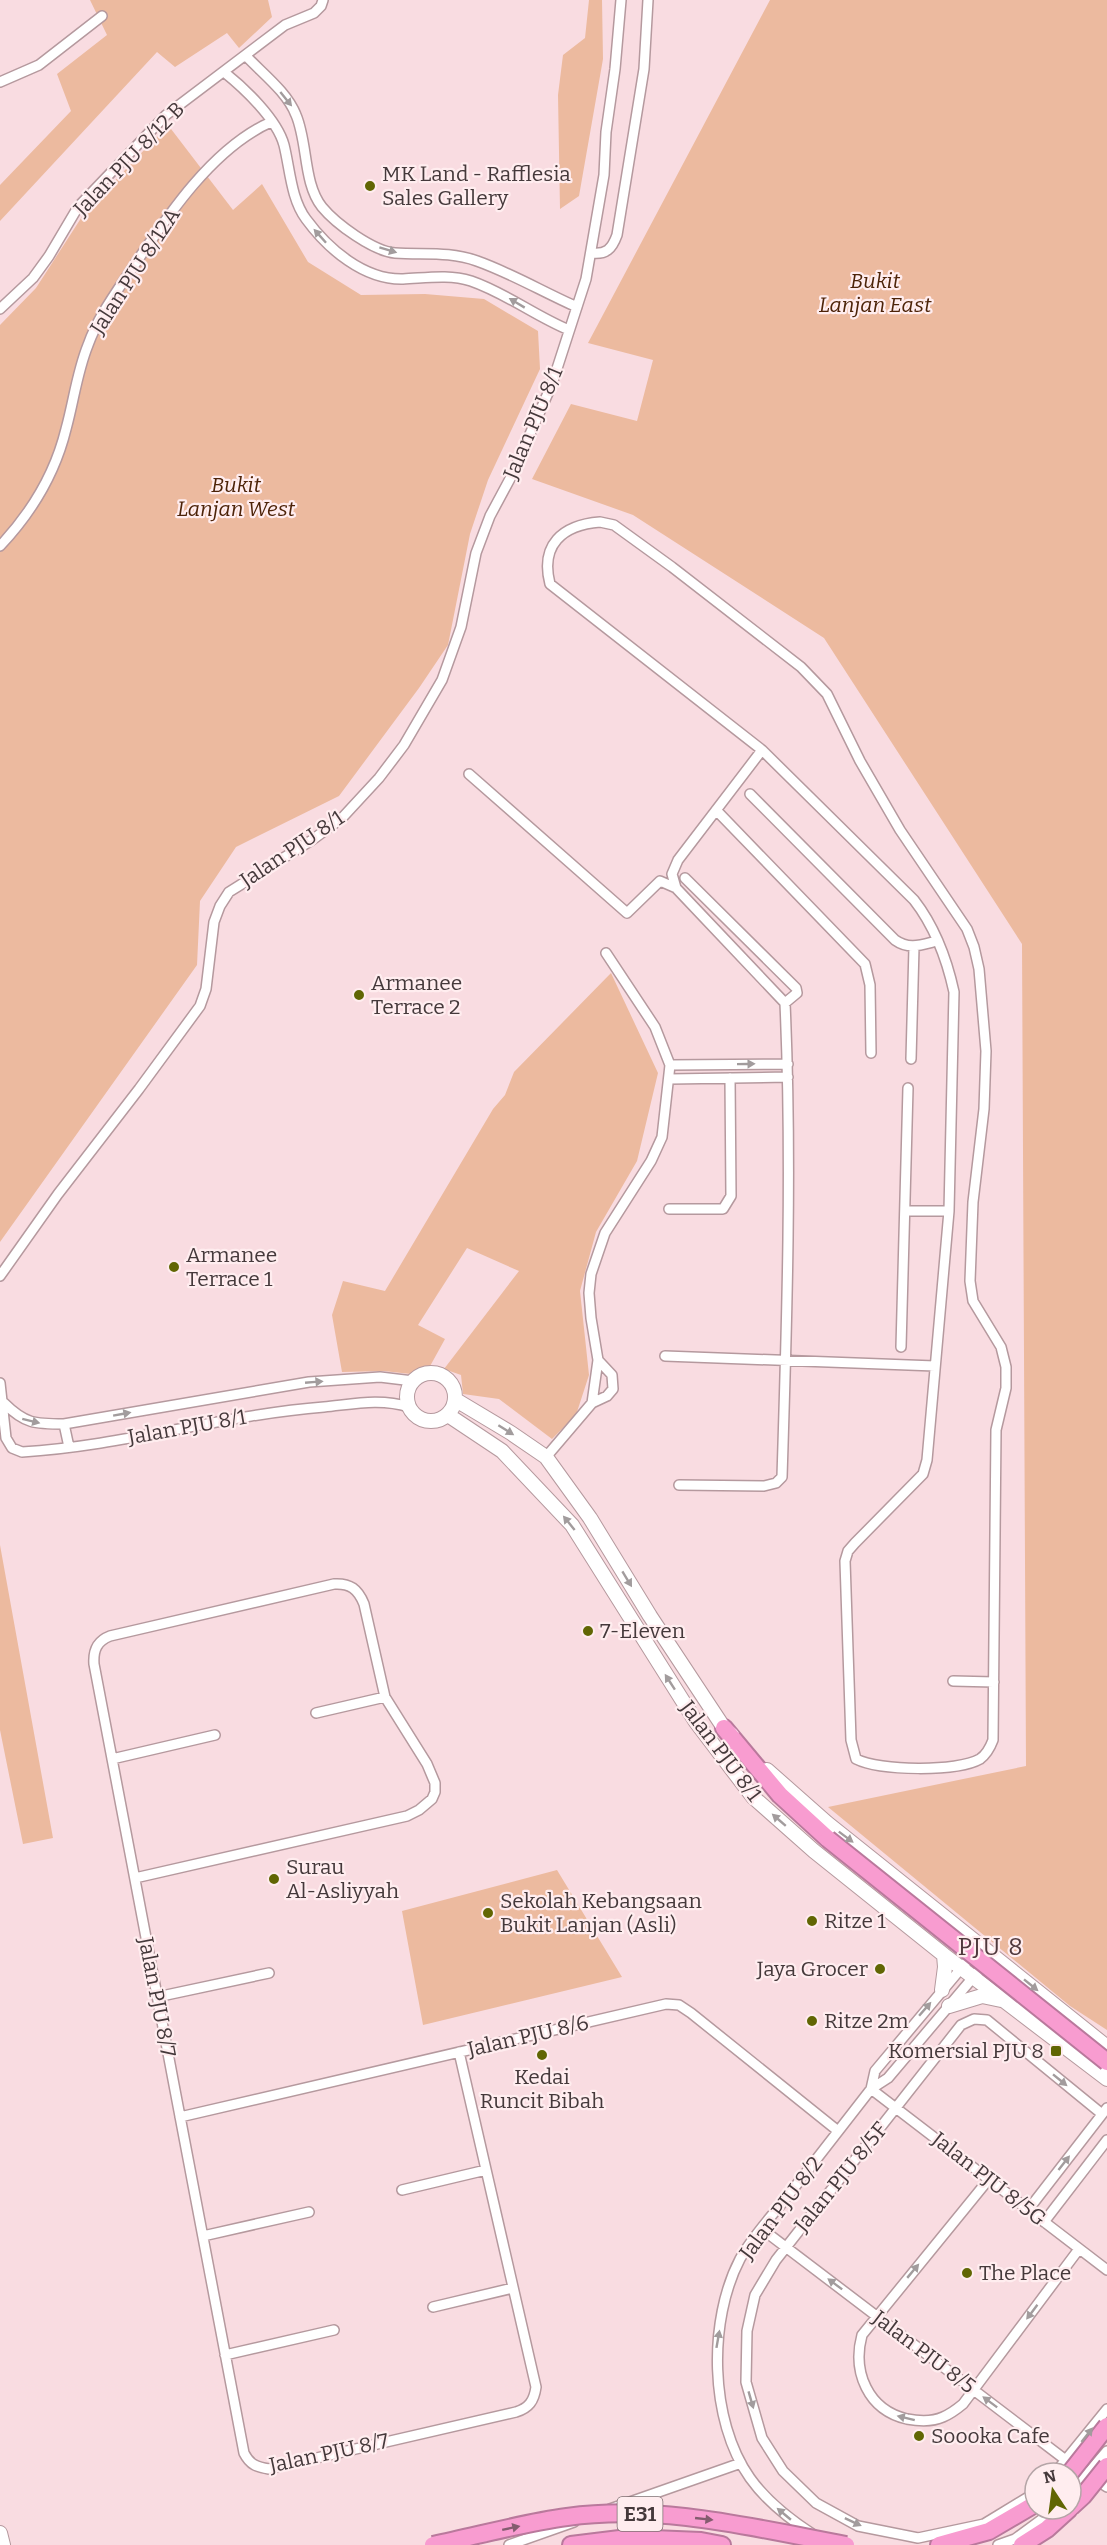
<svg xmlns="http://www.w3.org/2000/svg" width="1107" height="2545" viewBox="0 0 1107 2545" font-family="Bitter,serif">
  <style>
    .green { fill: #ecba9f }
    .lines { fill: none; stroke-linecap: round; stroke-linejoin: round }
    .street-casing { stroke: #b5999e; stroke-width: 12 }
    .secondary-casing { stroke: #b5999e; stroke-width: 16 }
    .highway-casing { stroke: #b9799c; stroke-width: 20 }
    .street { stroke: #fff; stroke-width: 9 }
    .secondary { stroke: #fff; stroke-width: 14 }
    .highway { stroke: #f89cd0; stroke-width: 16 }
    .highway-bridge-casing { stroke: #b9799c; stroke-width: 20; stroke-linecap: butt }
    .highway-bridge { stroke: #f89cd0; stroke-width: 16 }
    .oneway { fill: #a29c9d }
    .oneway2 { fill: #845c6f }
    .poi-dot { fill: #616603; stroke: #ffedef; stroke-width: 2 }
    .labels { text-anchor: middle; dominant-baseline: central; stroke-width: 4.5; stroke-linejoin: round; paint-order: stroke }
    .shield { fill: #ffedef; stroke: #7d6f71; stroke-width: 1.5 }
    .shield-label { font-size: 20px; font-weight: bold; fill: #45393b }
    .street-label { font-size: 21px; fill: #45393b; stroke: #ffedef }
    .poi-label { font-size: 21px; fill: #45393b; stroke: #ffedef; text-anchor: start }
    .park-label { font-size: 21px; font-style: italic; fill: #4d2308; stroke: #ffedef }
    .quarter-label { font-size: 24px; letter-spacing: 1.5px; fill: #50393d; stroke: #ffedef }
  </style>
  <rect width="100%" height="100%" fill="#f9dce1"/>
  <path class="green" d="M90,0H268L272,17L239,48L227,33L175,67L157,52L0,221V185L71,111L57,74L107,35Z
    M589,0H602L603,59L579,196L560,209L558,95L563,55L585,38Z
    M770,0H1107V2030L1070,2006L828,1807L1026,1766L1022,944L824,638L633,515L532,479L571,404L637,421L653,360L588,343Z
    M168,125L233,210L262,184L308,262L361,295L425,294L484,299L538,331L540,369L488,480L470,534L448,645L419,688L339,796L236,847L200,901L197,965L0,1242V325L36,288L85,212Z
    M611,973L658,1073L637,1161L596,1232L580,1291L589,1375L576,1415L552,1439L499,1399L463,1394L461,1375L444,1369L519,1271L467,1248L418,1325L445,1339L429,1368L411,1374L384,1371L342,1372L332,1315L343,1281L385,1291L493,1109L505,1095L514,1072Z
    M0,1545L53,1838L23,1844L0,1730Z
    M557,1870L622,1977L423,2025L402,1911Z"/>
  <g class="lines">
    <defs>
      <path id="street" d="M246,56C263,74 287,92 296,115C308,143 303,183 322,207C336,224 373,251 395,253C424,255 449,251 477,261C511,273 543,292 577,307
        M224,72C244,88 277,119 284,145C290,169 291,199 306,219C328,249 364,280 403,279C426,278 449,274 471,281C506,293 535,316 569,330
        M0,82L39,65L102,16
        M591,253C606,255 612,249 617,235L644,69L648,0
        M0,309L33,278L49,256L78,207L166,115L285,25L314,13L321,6L323,0
        M600,522L614,525L672,567L801,667L827,694L860,761L900,830L967,929L974,947L979,969L986,1051L984,1109L973,1202L970,1281L973,1301L1001,1347L1006,1367V1388L996,1430L993,1740C990,1748 987,1754 980,1759C957,1772 880,1771 856,1759L851,1740L845,1561L848,1551L855,1543L923,1474L927,1460L949,1211L954,992C947,960 935,927 914,900L762,750L550,584C540,545 562,525 600,522Z
        M0,546C32,512 55,474 66,429C74,400 77,372 88,345C98,317 115,294 131,270C166,218 212,148 271,122
        M469,774L627,913L660,881L676,888
        M750,794L895,940C909,950 921,945 937,941
        M716,810L865,964L870,985L871,1053
        M685,878L796,988L797,993L785,1003
        M911,1059L914,947
        M670,1065L788,1064
        M670,1079L788,1077
        M669,1209H723L731,1196L730,1078
        M905,1211H949
        M0,1276L58,1194L139,1089L200,1006L206,989L214,922L220,906L229,892L312,840L342,818L379,778L404,745L442,680L461,627L476,553L490,516L512,475L552,384L586,279L604,175L606,132L615,69L621,0
        M901,1347L908,1088
        M665,1356L935,1366
        M0,1383L6,1438L12,1448L22,1452C123,1446 222,1415 324,1407C354,1404 380,1398 409,1407
        M4,1403C25,1424 35,1424 64,1424L309,1382L380,1377L413,1381
        M592,1403L598,1360L591,1318L589,1293L591,1274L605,1233L651,1161L662,1137L670,1065L655,1027L606,953
        M64,1424L69,1447
        M546,1457L592,1403L607,1396L613,1389L612,1375L598,1360
        M679,1485L764,1486L776,1483L782,1477C787,1319 792,1160 785,1003L676,888L672,874L678,860L762,750
        M953,1681L994,1682
        M316,1713L385,1697
        M112,1759L215,1735
        M135,1878L407,1816L419,1810L432,1799L435,1792V1783L427,1764L385,1697L364,1604C358,1589 350,1583 334,1584L110,1636C97,1641 93,1650 94,1664L244,2453C250,2465 257,2467 269,2469L516,2412C529,2408 534,2401 536,2387L459,2052
        M157,1997L269,1973
        M871,2089L1107,2270
        M871,2089L875,2071L974,1953
        M180,2117L666,2004L679,2005L691,2013L838,2131
        M989,2179L862,2335C852,2372 868,2410 907,2419C918,2421 932,2422 943,2417C950,2414 957,2409 963,2404L1079,2249
        M402,2190L486,2170
        M1028,2210L1107,2108
        M1044,2222L1107,2140
        M762,2229L1067,2461L1107,2487
        M203,2236L309,2212
        M433,2307L513,2288
        M225,2355L334,2330
        M1055,2473L1107,2409
        M1035,2493L984,2524L918,2538L858,2526L816,2503L783,2471L762,2438L746,2382L747,2331L755,2295L776,2260L961,2025L974,2019L987,2020L1102,2114
        M1071,2493L1107,2451
        M610,2509L741,2463
        M814,2535C789,2519 767,2502 750,2478C709,2420 708,2320 740,2259C752,2237 771,2217 787,2197C815,2161 843,2125 871,2089L888,2078L987,1961
        M509,2545L574,2522
        M998,2545L1015,2539L1056,2509"/>
      <path id="secondary" d="M407 1397a24 24 0 1 1 48 0a24 24 0 1 1-48 0Z
        M456,1400L511,1433L546,1457L590,1518L650,1616L724,1728L732,1735
        M448,1415L502,1451L572,1525L696,1722L753,1797L814,1851L944,1955L1107,2079
        M767,1770L827,1823L1107,2047
        M942,1990L945,1967L944,1955
        M949,2006L982,1996L1001,2000
        M0,2533L3,2545"/>
      <path id="highway" d="M724,1728L780,1795L828,1839
        M571,2545L628,2538L701,2541L722,2545
        M939,2545L989,2531L1035,2504
        M1022,2545L1047,2529L1069,2509"/>
    </defs>
    <use href="#street" class="street-casing"/>
    <use href="#secondary" class="secondary-casing"/>
    <use href="#highway" class="highway-casing"/>
    <use href="#street" class="street"/>
    <use href="#secondary" class="secondary"/>
    <use href="#highway" class="highway"/>
    <defs>
      <path id="highway-bridge" d="M828,1839L1107,2062
        M1070,2473L1107,2426
        M1071,2507L1083,2496L1107,2466
        M433,2545C477,2536 522,2523 567,2517C660,2504 755,2528 846,2545"/>
    </defs>
    <use href="#highway-bridge" class="highway-bridge-casing"/>
    <use href="#highway-bridge" class="highway-bridge"/>
  </g>
  <defs><path id="oneway-solid" d="M-6-.8H1V-3.2L6.5 0L1 3.2V.8H-6Z" transform="scale(1.5)"/></defs>
  <g class="oneway">
    <use href="#oneway-solid" transform="translate(286 99) rotate(51)"/>
    <use href="#oneway-solid" transform="translate(320 236) rotate(-132)"/>
    <use href="#oneway-solid" transform="translate(388 250) rotate(17)"/>
    <use href="#oneway-solid" transform="translate(517 303) rotate(-149)"/>
    <use href="#oneway-solid" transform="translate(746 1064) rotate(-1)"/>
    <use href="#oneway-solid" transform="translate(314 1382) rotate(-5)"/>
    <use href="#oneway-solid" transform="translate(122 1414) rotate(-10)"/>
    <use href="#oneway-solid" transform="translate(31 1421) rotate(14)"/>
    <use href="#oneway-solid" transform="translate(506 1430) rotate(32)"/>
    <use href="#oneway-solid" transform="translate(569 1523) rotate(-129)"/>
    <use href="#oneway-solid" transform="translate(627 1579) rotate(59)"/>
    <use href="#oneway-solid" transform="translate(670 1682) rotate(-123)"/>
    <use href="#oneway-solid" transform="translate(779 1820) rotate(-139)"/>
    <use href="#oneway-solid" transform="translate(846 1837) rotate(37)"/>
    <use href="#oneway-solid" transform="translate(1031 1985) rotate(39)"/>
    <use href="#oneway-solid" transform="translate(925 2009) rotate(-49)"/>
    <use href="#oneway-solid" transform="translate(1060 2080) rotate(39)"/>
    <use href="#oneway-solid" transform="translate(1064 2163) rotate(-52)"/>
    <use href="#oneway-solid" transform="translate(913 2271) rotate(-50)"/>
    <use href="#oneway-solid" transform="translate(835 2284) rotate(-143)"/>
    <use href="#oneway-solid" transform="translate(1032 2312) rotate(127)"/>
    <use href="#oneway-solid" transform="translate(718 2339) rotate(-80)"/>
    <use href="#oneway-solid" transform="translate(751 2400) rotate(74)"/>
    <use href="#oneway-solid" transform="translate(990 2402) rotate(-143)"/>
    <use href="#oneway-solid" transform="translate(906 2418) rotate(-166)"/>
    <use href="#oneway-solid" transform="translate(1087 2435) rotate(-52)"/>
    <use href="#oneway-solid" transform="translate(784 2514) rotate(-140)"/>
    <use href="#oneway-solid" transform="translate(853 2522) rotate(25)"/>
  </g>
  <g class="oneway2">
    <use href="#oneway-solid" transform="translate(704 2519) rotate(6)"/>
    <use href="#oneway-solid" transform="translate(511 2528) rotate(-12)"/>
  </g>
  <g class="poi-dot">
    <circle cx="370" cy="186" r="6"/>
    <circle cx="359" cy="995" r="6"/>
    <circle cx="174" cy="1267" r="6"/>
    <circle cx="588" cy="1631" r="6"/>
    <circle cx="274" cy="1879" r="6"/>
    <circle cx="488" cy="1913" r="6"/>
    <circle cx="812" cy="1921" r="6"/>
    <circle cx="880" cy="1969" r="6"/>
    <circle cx="812" cy="2021" r="6"/>
    <rect x="1050" y="2045" width="12" height="12" rx="3"/>
    <circle cx="542" cy="2055" r="6"/>
    <circle cx="967" cy="2273" r="6"/>
    <circle cx="919" cy="2436" r="6"/>
  </g>
  <g class="labels">
    <rect class="shield" x="617.5" y="2497" width="45" height="34" rx="4.5"/>
    <g class="shield-label">
      <text x="640" y="2514">E31</text>
    </g>
    <g class="street-label">
      <text transform="translate(129 159) rotate(-46)">Jalan PJU 8/12 B</text>
      <text transform="translate(135 271) rotate(-57)">Jalan PJU 8/12A</text>
      <text transform="translate(533 423) rotate(-67)">Jalan PJU 8/1</text>
      <text transform="translate(292 849) rotate(-34)">Jalan PJU 8/1</text>
      <text transform="translate(187 1427) rotate(-10)">Jalan PJU 8/1</text>
      <text transform="translate(721 1751) rotate(53)">Jalan PJU 8/1</text>
      <text transform="translate(157 1997) rotate(79)">Jalan PJU 8/7</text>
      <text transform="translate(528 2036) rotate(-13)">Jalan PJU 8/6</text>
      <text transform="translate(841 2177) rotate(-51)">Jalan PJU 8/5F</text>
      <text transform="translate(989 2179) rotate(38)">Jalan PJU 8/5G</text>
      <text transform="translate(781 2208) rotate(-53)">Jalan PJU 8/2</text>
      <text transform="translate(924 2352) rotate(37)">Jalan PJU 8/5</text>
      <text transform="translate(329 2453) rotate(-12)">Jalan PJU 8/7</text>
    </g>
    <g class="poi-label">
      <text x="382" y="174">MK Land - Rafflesia<tspan x="382" dy="24">Sales Gallery</tspan></text>
      <text x="371" y="983">Armanee<tspan x="371" dy="24">Terrace 2</tspan></text>
      <text x="186" y="1255">Armanee<tspan x="186" dy="24">Terrace 1</tspan></text>
      <text x="600" y="1631">7-Eleven</text>
      <text x="286" y="1867">Surau<tspan x="286" dy="24">Al-Asliyyah</tspan></text>
      <text x="500" y="1901">Sekolah Kebangsaan<tspan x="500" dy="24">Bukit Lanjan (Asli)</tspan></text>
      <text x="824" y="1921">Ritze 1</text>
      <text x="868" y="1969" text-anchor="end">Jaya Grocer</text>
      <text x="824" y="2021">Ritze 2m</text>
      <text x="1044" y="2051" text-anchor="end">Komersial PJU 8</text>
      <text x="542" y="2077" text-anchor="middle">Kedai<tspan x="542" dy="24">Runcit Bibah</tspan></text>
      <text x="979" y="2273">The Place</text>
      <text x="931" y="2436">Soooka Cafe</text>
    </g>
    <g class="park-label">
      <text x="875" y="281">Bukit<tspan x="875" dy="24">Lanjan East</tspan></text>
      <text x="236" y="485">Bukit<tspan x="236" dy="24">Lanjan West</tspan></text>
    </g>
    <g class="quarter-label">
      <text x="991" y="1947">PJU 8</text>
    </g>
  </g>
  <g transform="translate(1053 2491) rotate(347)"><circle r="28" fill="#ffedef" stroke="#b5a5a7" stroke-width="1.5"/>
  <path d="M0-4.5L10 22L0 15L-10 22Z" fill="#616603"/>
  <text y="-9" font-size="16" font-weight="bold" text-anchor="middle" fill="#45393b">N</text>
  </g>
</svg>
